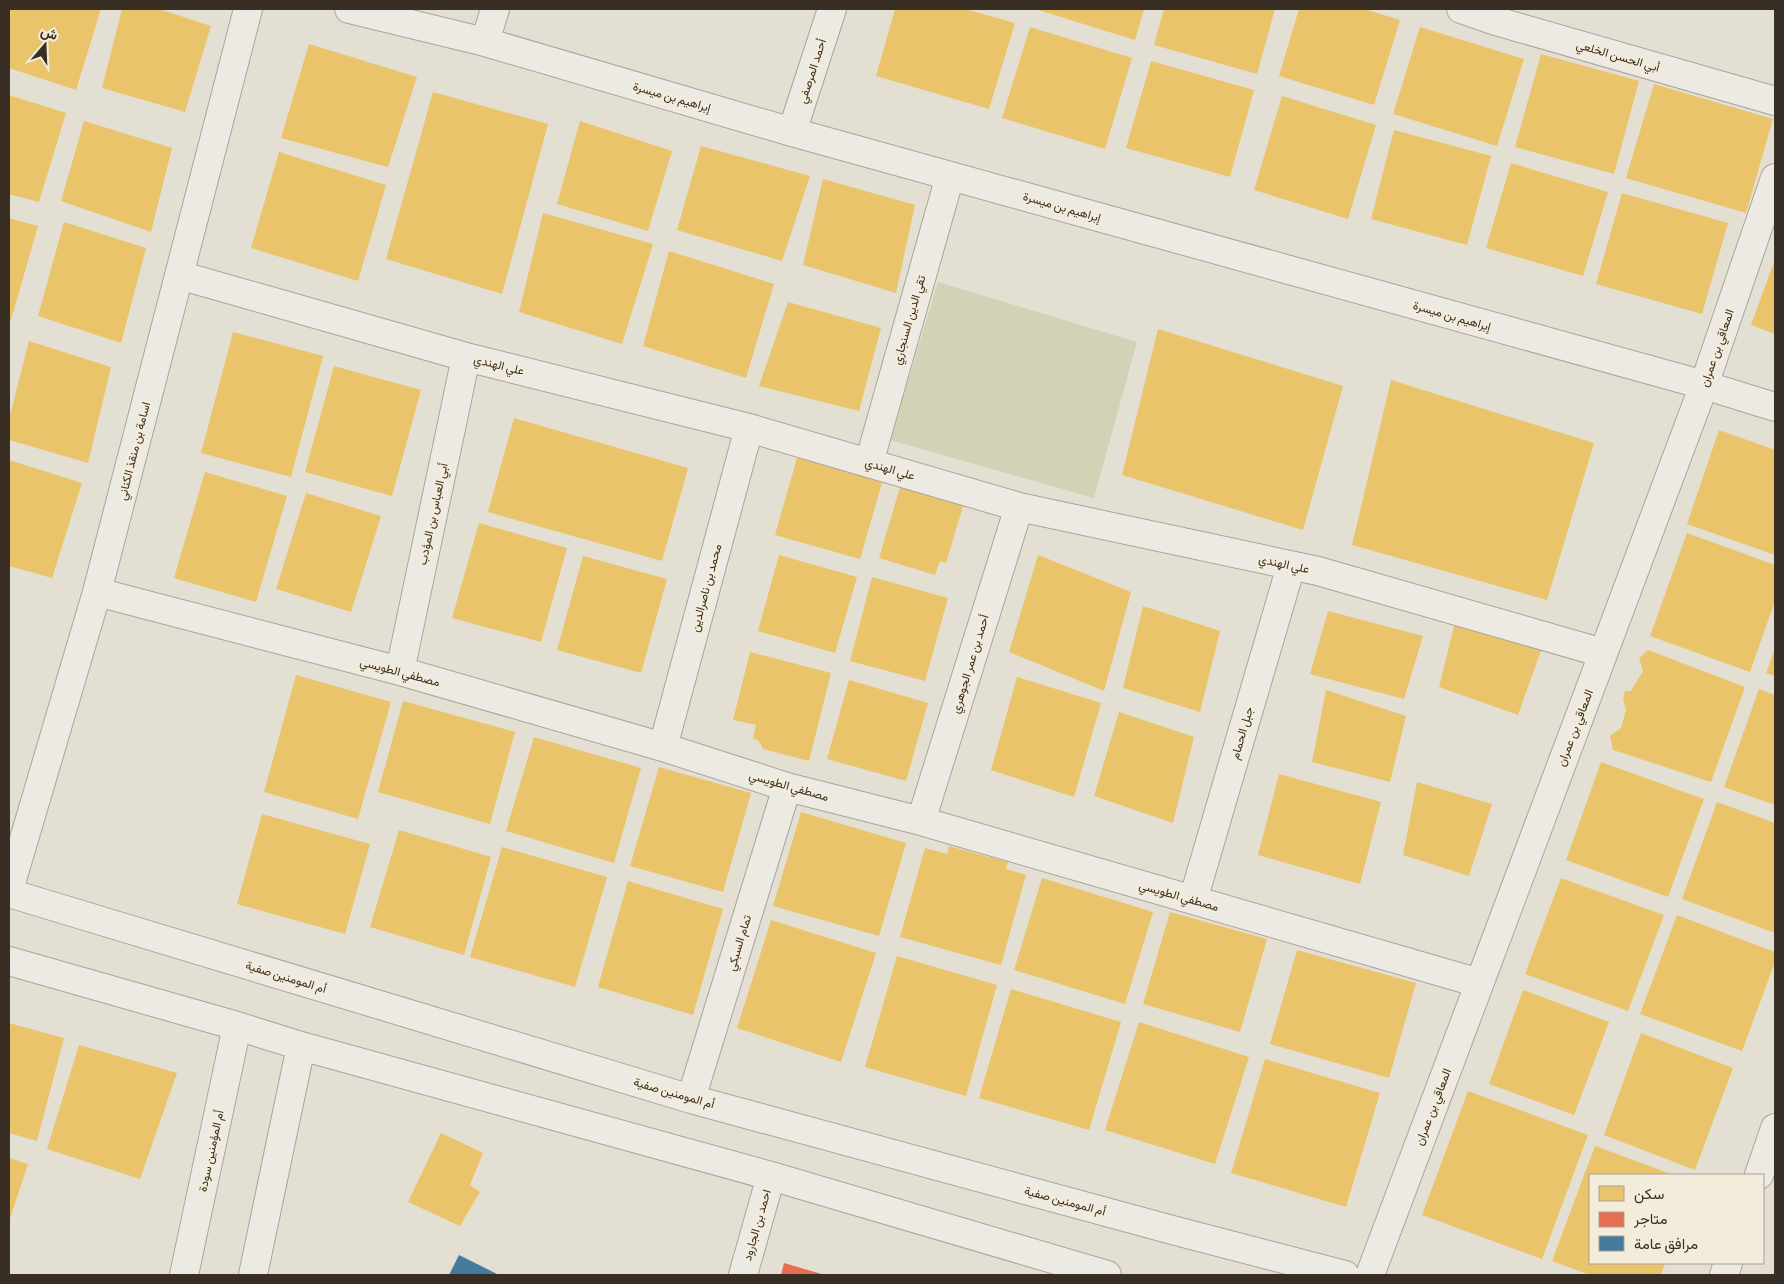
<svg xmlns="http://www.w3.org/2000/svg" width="1784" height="1284" viewBox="0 0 1784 1284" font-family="Bitter,Vazirmatn,serif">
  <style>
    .green { fill: #d2d2b7 }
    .homes { fill: #e9c46a }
    .shops { fill: #e76f51 }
    .public { fill: #457b9d }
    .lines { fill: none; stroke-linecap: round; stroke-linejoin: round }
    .street-casing { stroke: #aaa49b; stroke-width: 30 }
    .street { stroke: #eceae3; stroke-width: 28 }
    .labels { text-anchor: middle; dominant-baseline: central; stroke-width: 5; stroke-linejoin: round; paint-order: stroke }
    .street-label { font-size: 12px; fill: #392e23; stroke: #f3ecdb }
  </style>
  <rect width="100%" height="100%" fill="#e4dfd3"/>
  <path class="green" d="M938,282L1137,342L1094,498L890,440Z"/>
  <path class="homes" d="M9,9H101L76,90L9,68Z
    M122,9H159L211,26L185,112L102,88Z
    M895,9H965L1015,23L989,109L876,76Z
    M1035,9H1144L1135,40Z
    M1164,9H1275L1257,74L1154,45Z
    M1299,9H1364L1400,20L1374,105L1279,76Z
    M1030,27L1132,58L1105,149L1002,118Z
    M1420,27L1524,59L1497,146L1393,114Z
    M309,44L417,77L388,167L281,138Z
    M1541,54L1639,81L1614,174L1515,147Z
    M1151,61L1254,90L1230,177L1126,148Z
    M1654,84L1773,119L1746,213L1626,178Z
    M433,92L548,124L502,294L386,259Z
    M9,95L66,113L39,202L9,194Z
    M1282,96L1376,125L1348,219L1254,190Z
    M84,121L172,148L151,232L61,201Z
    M580,121L672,151L648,231L557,204Z
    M1394,130L1491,156L1467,245L1371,219Z
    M701,146L810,176L782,261L677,230Z
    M279,152L386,185L358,281L251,248Z
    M1511,163L1608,192L1583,276L1486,248Z
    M823,179L915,205L896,293L803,265Z
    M1622,193L1728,223L1702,314L1596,284Z
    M543,213L653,244L622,344L519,312Z
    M9,218L38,226L11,320L9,319Z
    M64,222L146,248L121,343L38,316Z
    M669,251L774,284L746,378L643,346Z
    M1775,259V334L1751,325Z
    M788,302L881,328L859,411L759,386Z
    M1158,329L1343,386L1303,530L1122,475Z
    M233,332L323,356L291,477L201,453Z
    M29,341L111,367L88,463L9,440V419Z
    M334,366L421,390L392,496L305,472Z
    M1391,380L1594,443L1547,600L1352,545Z
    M514,418L688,468L662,561L488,512Z
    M1719,430L1775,450V555L1687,524Z
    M799,451L884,476L860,559L775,535Z
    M9,460L82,483L52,578L9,566Z
    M205,472L287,496L256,602L174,578Z
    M901,484L964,503L946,563L940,561L935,575L879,558Z
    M306,493L381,516L351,612L276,589Z
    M479,523L567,548L541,642L452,618Z
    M1687,533L1775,565V601L1750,672L1650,636Z
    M779,555L857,577L835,653L758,631Z
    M1038,555L1131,592L1104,691L1009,652Z
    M583,556L667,579L641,673L557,650Z
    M872,577L948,598L925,681L850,661Z
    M1143,606L1220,631L1200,712L1123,688Z
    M1328,611L1423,636L1404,699L1310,674Z
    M1455,622L1543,645L1518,715L1439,687Z
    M1775,648V676L1766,673Z
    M1648,650L1745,687L1711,782L1613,750L1610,736L1621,728L1626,710L1623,699L1625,691H1631L1643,671L1639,658Z
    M750,652L831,673L809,761L763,749L759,741L753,738L756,725L733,720Z
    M296,675L391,702L358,819L264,792Z
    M1017,677L1101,703L1074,797L991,770Z
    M849,680L928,703L906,781L827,759Z
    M1759,689L1775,695V805L1724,787Z
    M1326,690L1406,716L1390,782L1312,762Z
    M403,701L515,732L490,824L378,792Z
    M1119,712L1194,737L1173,823L1094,796Z
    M534,737L641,768L614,863L506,831Z
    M1601,762L1704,799L1668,897L1566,860Z
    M659,767L751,793L723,892L630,866Z
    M1279,774L1381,802L1360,884L1258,855Z
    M1417,782L1492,804L1469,876L1403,855Z
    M1717,802L1775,823V933L1682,899Z
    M801,812L906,843L879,936L773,906Z
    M262,814L370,844L345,934L237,904Z
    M399,830L491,857L464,955L370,927Z
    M949,846L1008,862L1006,869L1026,875L1001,965L900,937L925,848L947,854Z
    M502,847L607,877L575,987L470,957Z
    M1042,878L1153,912L1125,1004L1014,970Z
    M1561,878L1664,915L1628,1011L1525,974Z
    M628,881L723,909L693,1015L598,987Z
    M1170,912L1267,939L1240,1032L1143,1004Z
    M1677,915L1775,952V962L1742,1051L1640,1014Z
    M771,920L876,953L841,1062L737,1028Z
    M1297,950L1416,983L1389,1078L1270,1044Z
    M897,956L997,985L966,1096L865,1067Z
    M1011,989L1121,1022L1089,1130L979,1098Z
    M1523,990L1609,1022L1574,1115L1489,1084Z
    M1139,1022L1249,1057L1215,1164L1105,1130Z
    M9,1023L64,1038L37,1141L9,1133Z
    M1641,1033L1733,1068L1695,1170L1604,1135Z
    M79,1045L177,1073L140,1179L47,1149Z
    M1265,1059L1380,1093L1346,1207L1231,1173Z
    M1468,1091L1588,1135L1542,1259L1422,1215Z
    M441,1133L483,1153L470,1185L480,1192L460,1226L408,1202Z
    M1595,1146L1674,1175H1590V1263H1665L1661,1275H1590L1552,1261Z
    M9,1158L28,1164L9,1222Z"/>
  <path class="shops" d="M784,1263L825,1275H781Z"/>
  <path class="public" d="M459,1255L499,1275H449Z"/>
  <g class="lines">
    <defs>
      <path id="street" d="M349,9L485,42L792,132L1704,385L1775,407
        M1461,9L1496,21L1775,101
        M485,42L495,9
        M792,132L832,9
        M179,275L466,357L749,428L1019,507L1318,571L1603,653
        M869,463L950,176
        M97,592L400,671L663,747L787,787L921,821L1479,983
        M400,671L466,357
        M663,747L749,428
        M921,821L1019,507
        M9,890L97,592L248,9
        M9,893L691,1099L1176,1231L1345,1275
        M1193,900L1291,566
        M9,961L237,1026L301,1046L771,1176L1107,1275
        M691,1099L787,787
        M1759,1175L1775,1128
        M184,1275L237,1026
        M253,1275L301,1046
        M743,1275L771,1176
        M1370,1275L1704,385L1775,178
        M1724,1275L1728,1263"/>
    </defs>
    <use href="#street" class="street-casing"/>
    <use href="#street" class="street"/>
  </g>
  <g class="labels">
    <g class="street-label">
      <text transform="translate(1618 56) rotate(16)">أبي الحسن الخلعي</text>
      <text transform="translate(812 71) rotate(-72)">أحمد المرصفي</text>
      <text transform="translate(672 97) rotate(16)">إبراهيم بن ميسرة</text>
      <text transform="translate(1062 207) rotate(16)">إبراهيم بن ميسرة</text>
      <text transform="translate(1452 316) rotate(16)">إبراهيم بن ميسرة</text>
      <text transform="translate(909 320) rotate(-74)">تقي الدين السنجاري</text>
      <text transform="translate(1717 348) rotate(-71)">المعاقي بن عمران</text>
      <text transform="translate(499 365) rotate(14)">علي الهندي</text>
      <text transform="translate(134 451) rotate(-76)">اسامة بن منقذ الكناني</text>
      <text transform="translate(890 469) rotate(16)">علي الهندي</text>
      <text transform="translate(433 514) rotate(-78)">أبي العباس بن المؤدب</text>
      <text transform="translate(1284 564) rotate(12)">علي الهندي</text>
      <text transform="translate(706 588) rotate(-75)">محمد بن ناصرالدين</text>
      <text transform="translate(970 664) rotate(-73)">أحمد بن عمر الجوهري</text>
      <text transform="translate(400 672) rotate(15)">مصطفي الطويسي</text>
      <text transform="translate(1575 728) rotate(-69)">المعاقي بن عمران</text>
      <text transform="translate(1242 733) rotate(-74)">جبل الحمام</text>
      <text transform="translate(789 786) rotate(16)">مصطفي الطويسي</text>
      <text transform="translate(1179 896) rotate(16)">مصطفي الطويسي</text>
      <text transform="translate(739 943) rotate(-73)">تمام السبكي</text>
      <text transform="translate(286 977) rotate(17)">أم المومنين صفية</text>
      <text transform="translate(674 1093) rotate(16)">أم المومنين صفية</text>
      <text transform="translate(1433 1107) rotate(-69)">المعاقي بن عمران</text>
      <text transform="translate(211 1151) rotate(-78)">أم المؤمنين سودة</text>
      <text transform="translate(1065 1201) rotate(15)">أم المومنين صفية</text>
      <text transform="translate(757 1225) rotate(-74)">احمد بن الجارود</text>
    </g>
  </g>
  <rect width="1784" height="1284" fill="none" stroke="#392e23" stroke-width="20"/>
  <rect x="1589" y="1174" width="175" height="90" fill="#f3ecdb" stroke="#a9a091"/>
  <rect x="1599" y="1186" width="25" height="15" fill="#e9c46a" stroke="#a9a091"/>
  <text x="1634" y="1199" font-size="15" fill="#392e23">سكن</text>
  <rect x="1599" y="1212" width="25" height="15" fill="#e76f51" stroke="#a9a091"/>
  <text x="1634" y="1224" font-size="15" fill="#392e23">متاجر</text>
  <rect x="1599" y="1236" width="25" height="15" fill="#457b9d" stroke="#a9a091"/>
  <text x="1634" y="1249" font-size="15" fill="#392e23">مرافق عامة</text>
  <g transform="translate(45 45) rotate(19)" stroke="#f3ecdb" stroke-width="4" paint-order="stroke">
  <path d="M0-4L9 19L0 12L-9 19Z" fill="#392e23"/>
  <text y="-8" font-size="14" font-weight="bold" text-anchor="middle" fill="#392e23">ش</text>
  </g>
</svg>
